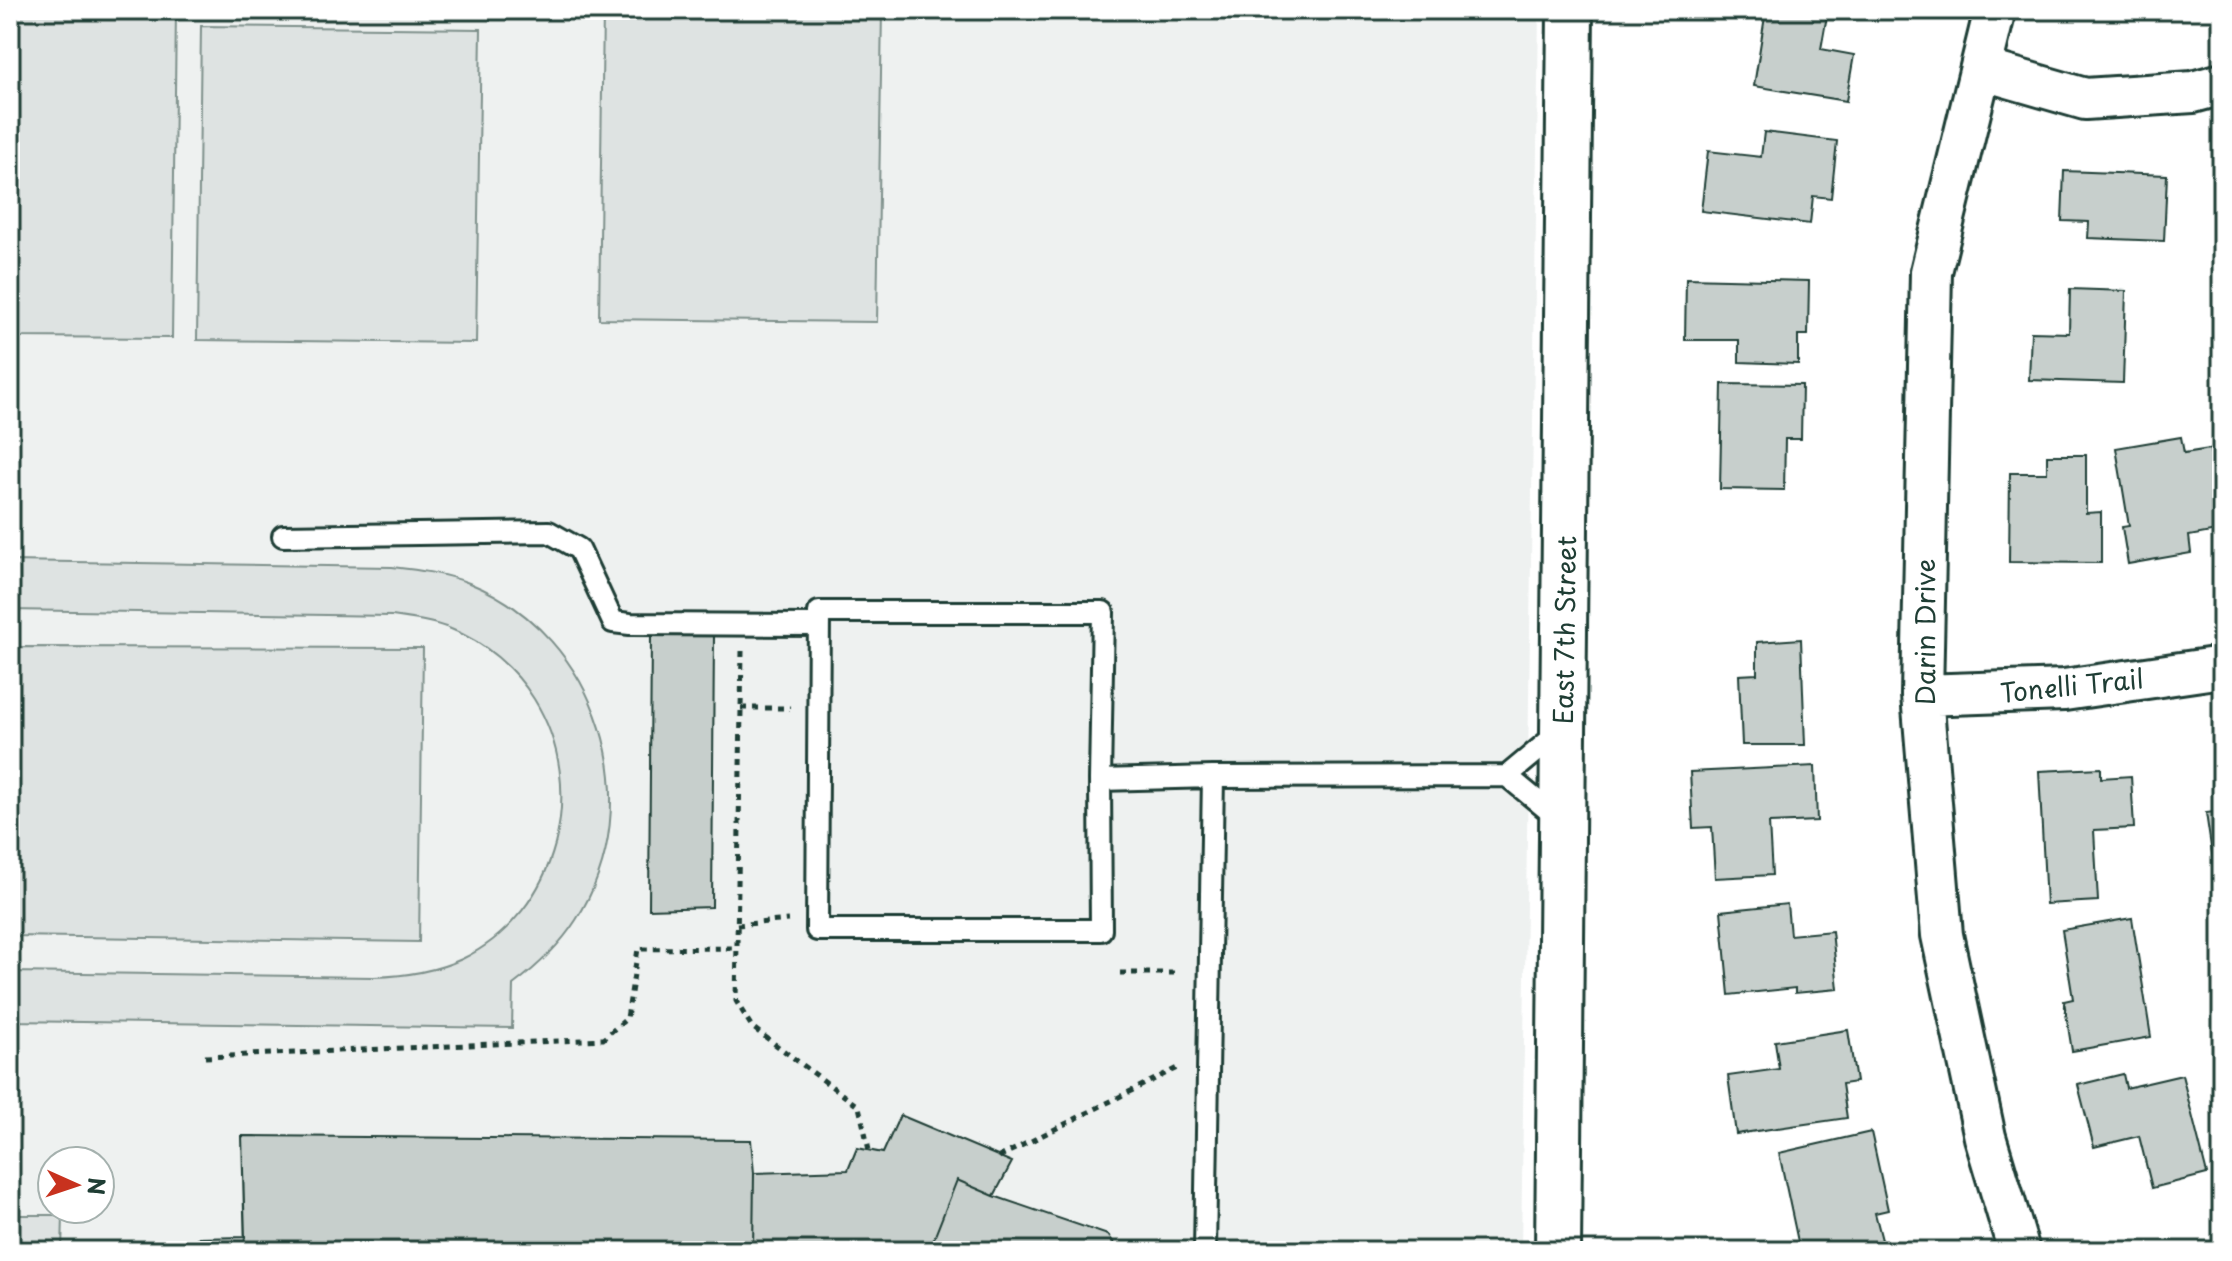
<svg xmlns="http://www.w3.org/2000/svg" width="2232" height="1261" viewBox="0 0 2232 1261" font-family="'Playpen Sans',sans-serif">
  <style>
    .built { fill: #eef1f0; fill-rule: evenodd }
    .green { fill: #dee3e2; stroke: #7e908b; stroke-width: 2 }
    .building { fill: #c7cfcc; stroke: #1f3d34; stroke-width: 2 }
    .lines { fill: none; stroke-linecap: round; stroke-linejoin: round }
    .lane-casing { stroke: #1f3d34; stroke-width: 26 }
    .street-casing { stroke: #1f3d34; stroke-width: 46 }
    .secondary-casing { stroke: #1f3d34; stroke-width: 50 }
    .path { stroke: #1f3d34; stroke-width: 5; stroke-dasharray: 6 6; stroke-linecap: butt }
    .lane { stroke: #fff; stroke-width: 20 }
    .street { stroke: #fff; stroke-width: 40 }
    .secondary { stroke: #fff; stroke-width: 44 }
    .labels { text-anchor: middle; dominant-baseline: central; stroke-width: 6; stroke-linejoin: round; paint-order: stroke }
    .street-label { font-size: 26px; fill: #1f3d34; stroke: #fff }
  </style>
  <rect width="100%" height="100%" fill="#fff"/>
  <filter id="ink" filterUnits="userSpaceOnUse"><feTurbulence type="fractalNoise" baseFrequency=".0125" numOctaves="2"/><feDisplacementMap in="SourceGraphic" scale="16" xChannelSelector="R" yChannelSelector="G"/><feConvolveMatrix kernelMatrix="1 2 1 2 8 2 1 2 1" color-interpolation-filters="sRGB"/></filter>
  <g filter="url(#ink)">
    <path class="built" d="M10,10H1539L1521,1251H10ZM52,1161H100V1209H52Z"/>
    <path class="green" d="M10,10H176L172,338L10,337Z
      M603,10H882L877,322L599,319Z
      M201,26L481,29L476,343L197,340Z
      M10,561L392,567C418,570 444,573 469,583C599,635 652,803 576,920C560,945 537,967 513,985L512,1028L10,1021V972L374,977C405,976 434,972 462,959C559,912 589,787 534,699C515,668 484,642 451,629C432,621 412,619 392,616L10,610Z
      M10,647L423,648L419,942L10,936Z
      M10,1215H63L62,1251H10Z"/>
    <path class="building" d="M1766,10H1828L1821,49L1854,55L1846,101L1754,86Z
      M1764,132L1837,141L1831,198L1813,196L1810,224L1701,211L1708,151L1761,157Z
      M2064,171L2167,175L2164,241L2088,238L2089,222L2062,221Z
      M1686,278L1809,281L1808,335H1798V364L1739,362V340H1685Z
      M2070,289L2126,291L2123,383L2029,380L2031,332L2069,333Z
      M1722,384L1802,385L1801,439H1785L1784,490L1720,489Z
      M2181,437L2184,453L2210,449L2215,477L2222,476V530L2189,536L2191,553L2128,564L2122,527L2129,526L2116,448Z
      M2047,455H2086V513L2101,512V563L2009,562L2010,473H2047Z
      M714,635L712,907L649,909L651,636Z
      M1801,639L1805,745H1742L1739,675L1757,674V642Z
      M1815,766L1817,821L1769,823L1772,875L1715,878L1712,827L1693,828L1690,772Z
      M2101,768V778L2131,776L2134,828L2094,830L2098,901L2046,904L2039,771Z
      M2222,811V865L2214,867L2206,813Z
      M1787,904L1790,935L1832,931L1838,989L1795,993V988L1729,995L1721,911Z
      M2132,918L2151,1037L2072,1051L2064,1001L2073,999L2062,930Z
      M1848,1030L1856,1082L1842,1084L1847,1118L1736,1134L1728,1076L1779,1069L1775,1041Z
      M2123,1074L2126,1088L2182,1075L2207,1174L2152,1188L2139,1136L2094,1147L2078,1085Z
      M900,1115L1012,1162L994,1196L1108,1235L1120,1251H198V1238L245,1237L242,1136L751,1140L754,1173L848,1170L857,1148L883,1153Z
      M1871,1132L1888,1210L1875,1213L1883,1244L1852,1251H1800L1779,1153Z
      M242,1136L751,1140L754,1173L753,1251H245Z
      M957,1180L994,1196L1108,1235L1120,1251H929Z"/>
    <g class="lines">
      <defs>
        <path id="lane" d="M283,536L549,532L579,549L613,622L630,624L819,625
          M1507,776L1559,819
          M1100,780L1101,930H817L819,612H1103L1100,780L1213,777
          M1205,1251L1213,777L1507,776L1562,730"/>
        <path id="street" d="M1995,10L1931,272L1922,695L1942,935L1985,1137L2019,1251
          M1981,69L2085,99L2193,92L2222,84
          M1922,695L2064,690L2222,667"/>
        <path id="secondary" d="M1558,1251L1570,10"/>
      </defs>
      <use href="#lane" class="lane-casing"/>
      <use href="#street" class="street-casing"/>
      <use href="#secondary" class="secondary-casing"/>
      <path class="path" d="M742,651L736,1001L752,1027L859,1107L869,1150
        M741,708H790
        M737,925L788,920
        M1120,973H1180
        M205,1057L603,1039L627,1018L638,949L737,948
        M999,1157L1179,1067"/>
      <use href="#lane" class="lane"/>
      <use href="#street" class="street"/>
      <use href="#secondary" class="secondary"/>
    </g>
  </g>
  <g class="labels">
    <g class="street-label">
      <text transform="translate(1564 630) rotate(-89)">East 7th Street</text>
      <text transform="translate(1924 632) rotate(-90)">Darin Drive</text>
      <text transform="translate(2072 685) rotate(-6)">Tonelli Trail</text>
    </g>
  </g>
  <rect width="2232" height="1261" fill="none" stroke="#fff" stroke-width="40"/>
  <rect x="20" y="20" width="2192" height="1221" fill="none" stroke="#1f3d34" stroke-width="3" filter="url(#ink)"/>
  <g transform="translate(76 1185) rotate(93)"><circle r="38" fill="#ffffff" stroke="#a5b1ae" stroke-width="2"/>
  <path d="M0-6L14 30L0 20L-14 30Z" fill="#c8321e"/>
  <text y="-12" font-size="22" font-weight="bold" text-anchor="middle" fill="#1f3d34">N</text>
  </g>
</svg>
